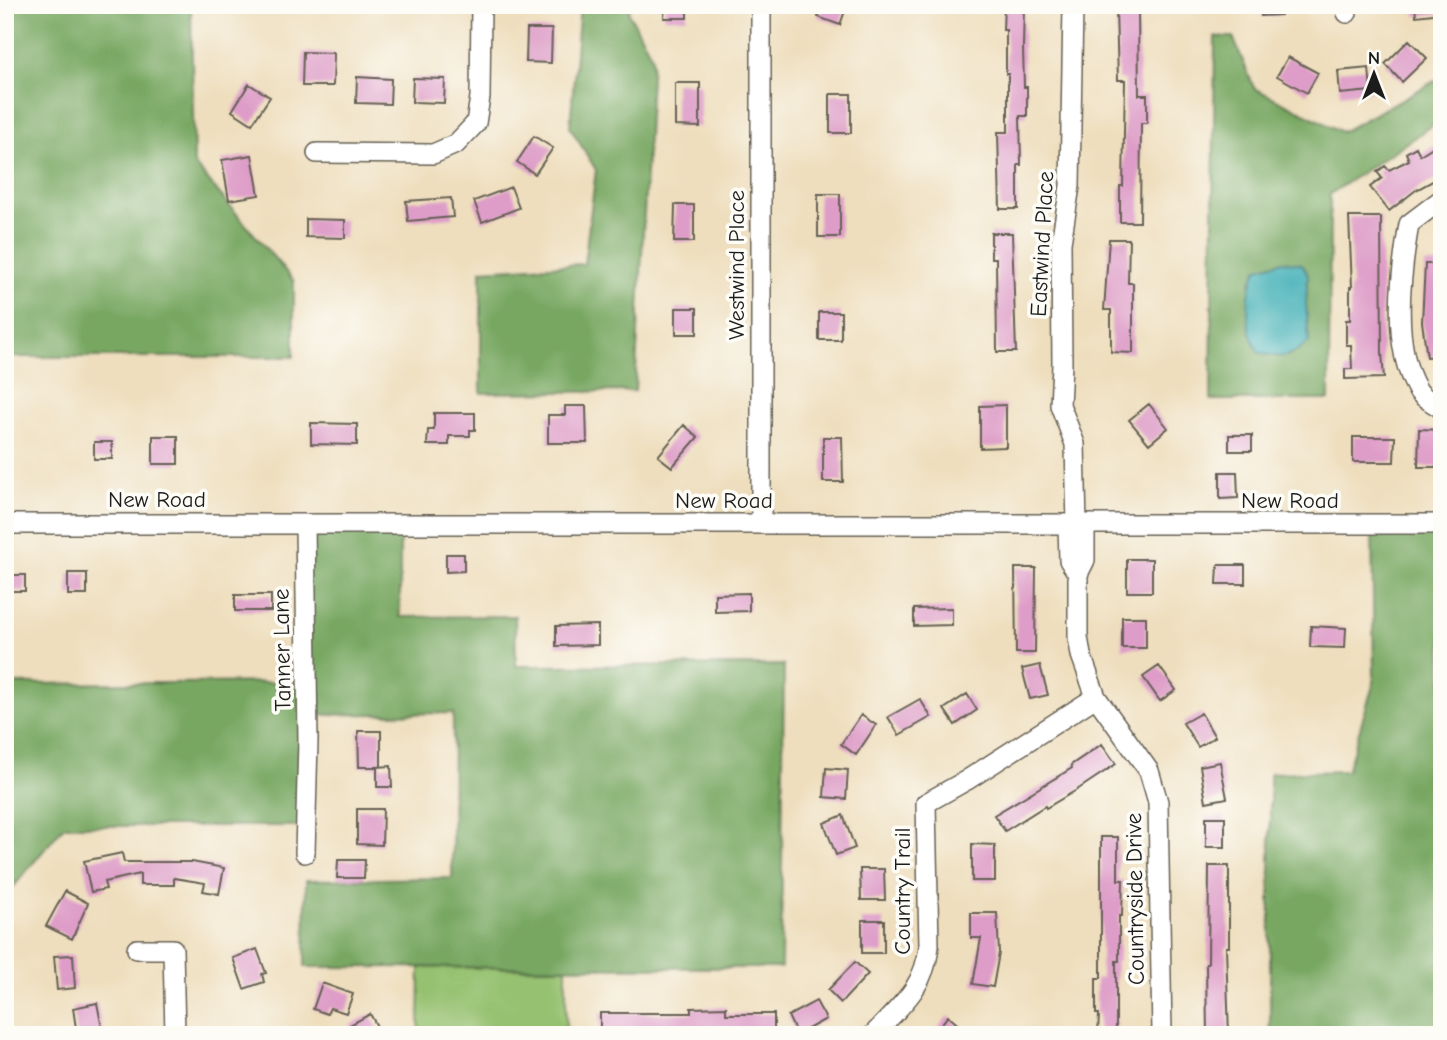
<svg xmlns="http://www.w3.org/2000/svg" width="1447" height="1040" viewBox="0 0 1447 1040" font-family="'Comic Neue',sans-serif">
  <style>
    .green { fill: #95c16f; stroke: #586e46; stroke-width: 2 }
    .forest { fill: #78a762; stroke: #4a623f; stroke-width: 2; fill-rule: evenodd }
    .water { fill: #3daeb5; stroke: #2c6568; stroke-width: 2 }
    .building { fill: #de9dc8 }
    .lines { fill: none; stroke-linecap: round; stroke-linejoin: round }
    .minor-casing { stroke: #666054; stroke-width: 22 }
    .minor { stroke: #fff; stroke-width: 19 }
    .labels { text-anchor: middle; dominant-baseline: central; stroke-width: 7; stroke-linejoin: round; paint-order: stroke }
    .street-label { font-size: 23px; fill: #1c1c1c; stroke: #fdfcf7 }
  </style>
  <rect width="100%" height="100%" fill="#fdfcf7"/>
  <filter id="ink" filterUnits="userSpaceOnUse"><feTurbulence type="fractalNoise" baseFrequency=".0143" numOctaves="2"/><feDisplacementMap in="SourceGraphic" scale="14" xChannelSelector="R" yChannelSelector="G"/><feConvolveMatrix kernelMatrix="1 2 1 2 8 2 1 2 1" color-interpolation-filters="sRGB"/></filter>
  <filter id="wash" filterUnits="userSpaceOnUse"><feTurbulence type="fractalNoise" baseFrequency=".00686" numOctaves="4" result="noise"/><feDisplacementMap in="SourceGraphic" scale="28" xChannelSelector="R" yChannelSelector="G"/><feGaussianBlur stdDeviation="1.57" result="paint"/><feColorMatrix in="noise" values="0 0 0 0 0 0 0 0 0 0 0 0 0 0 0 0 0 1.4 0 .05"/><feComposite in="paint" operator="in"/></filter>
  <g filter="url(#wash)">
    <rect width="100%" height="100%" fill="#eedebd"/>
    <path class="green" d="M420,967L566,968V1035H419Z"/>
    <path class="forest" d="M5,5H191L194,164L294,281V357H5Z
      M580,5H630L629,13L652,57L635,391L481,393V270L584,264L596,170L570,127Z
      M1215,37H1233L1254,88L1342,132L1442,77V119L1330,194L1329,400H1211ZM1258,268L1308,275L1306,302L1248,317L1251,282Z
      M305,524H400V617L515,616L516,666L784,665L781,968L305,967L306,880L452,878L453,713L308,715L306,826H64L5,897V684L307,682Z
      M1372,525H1442V1035H1270V773L1347,771L1374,682Z"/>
    <path class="water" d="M1283,261L1302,264L1308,275L1306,302L1309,342C1289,358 1282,360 1258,352C1244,328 1245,292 1258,268Z"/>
    <g id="blocks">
      <path class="building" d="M665,5H687V18H664Z
        M822,5H847L840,25L818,17Z
        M1004,5H1024L1023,47L1024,87H1027V116H1020L1021,165H1018V209H1000L998,132H1008V74H1006V30H1003Z
        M1261,5H1281V15L1261,16Z
        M1415,5H1442V13L1416,16Z
        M1116,9H1138L1139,95H1147V123H1141L1140,222H1120V186H1123L1125,80H1118Z
        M527,29H552L551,63L526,62Z
        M1409,40L1427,58L1402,82L1385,64Z
        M303,52L334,53L333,86H302Z
        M1288,57L1318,73L1307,93L1277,76Z
        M1369,68L1371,91L1340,94L1338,71Z
        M357,77L391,79L390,104L356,103Z
        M413,78L445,79L444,103L412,102Z
        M675,83H700V127L675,126Z
        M249,84L270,97L252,124L232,111Z
        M830,94H851V133H830Z
        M534,136L553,148L535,174L517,162Z
        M1442,141V176L1416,190L1389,211L1370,187L1382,178L1377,172L1385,166L1389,170L1409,160L1406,153L1416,147L1420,155Z
        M252,155L259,195L229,200L222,160Z
        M511,187L519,208L482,222L474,201Z
        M818,194H840V237H818Z
        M451,198L453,217L408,221L406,201Z
        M675,205H694V242H674Z
        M1349,217H1381L1382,353L1384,378L1345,379V369H1352L1351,345H1346V320H1350V287H1352Z
        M306,219L345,220V238L306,237Z
        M991,233H1012L1016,352H997L996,258H991Z
        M1109,239H1129L1128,283H1133V353L1111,352V310H1104Z
        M1425,264H1442V356L1427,357L1422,322Z
        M676,308H697V334H676Z
        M819,312H841V340H819Z
        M1149,404L1168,428L1149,444L1129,420Z
        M1006,405V447L980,448V406Z
        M565,406H586L587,443H548V415H565Z
        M434,413H475V430H470V436H449V445H427L428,430H434Z
        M311,423L357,424V445L311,444Z
        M684,425L698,437L672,467L658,456Z
        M1419,429L1442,430V467H1418Z
        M1229,435H1252V451H1229Z
        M153,436H178V464H153Z
        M823,437H842L843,482H823Z
        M1353,437H1395L1394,462H1353Z
        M94,442H112V459H94Z
        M1220,472H1237L1238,498L1220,499Z
        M446,554H464V571L446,572Z
        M1127,559H1152V592H1127Z
        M1218,565H1245V584H1217Z
        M1015,568H1036L1035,653H1016Z
        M68,573H87V595H68Z
        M5,575H25V591H5Z
        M749,593V611L715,612V594Z
        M235,595H271V611H235Z
        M952,608V625L914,626V609Z
        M1122,617H1146V648H1122Z
        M598,625V645L556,646V626Z
        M1311,626L1346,628L1345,648L1310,647Z
        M1040,665L1048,695L1030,699L1022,669Z
        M1159,666L1176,690L1160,701L1143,677Z
        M967,694L977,710L955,725L944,709Z
        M920,699L931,717L899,735L888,717Z
        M1201,713L1215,737L1198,747L1183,723Z
        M861,715L876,725L856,755L841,744Z
        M358,731H381V767H359Z
        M1102,744L1116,764L1080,788L1046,808L1045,806L1005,831L994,815L1072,768L1071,765Z
        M1220,762L1227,798L1206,802L1200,766Z
        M391,766L392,787H377V767Z
        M826,768L848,770L846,799L824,797Z
        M357,809H383L382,845L357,844Z
        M843,815L855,848L836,855L824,823Z
        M1206,817H1225V847H1206Z
        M1101,837H1118V880H1123L1122,916H1119V961H1116V1035H1098L1099,1014H1096V978H1101Z
        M972,844L995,845V881H972Z
        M122,853L124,862H192L224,868L219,894L203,891L205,883L174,878V885H140V874L104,882L106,889L91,892L84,861Z
        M338,860H365L364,878H337Z
        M1209,866H1229V947H1226L1229,1035H1207L1206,964H1208Z
        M860,869H884L885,900H861Z
        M65,891L88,903L72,939L46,926Z
        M971,913H997L999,953L993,987L973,984L981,938H971Z
        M862,920H884V953H862Z
        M257,949L266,973L262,974L264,982L244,989L233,958Z
        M73,955L75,988L57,990L54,956Z
        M855,962L868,974L841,1003L828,990Z
        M322,983L353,994L346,1013L330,1008L327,1014L313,1009Z
        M816,1001L826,1019L797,1035L788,1016Z
        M97,1003L103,1033L77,1035L73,1008Z
        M726,1007V1014H774V1031L740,1029L680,1032L600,1031V1013H691V1008Z
        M370,1014L382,1035H356L350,1025Z
        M948,1016L970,1035H932Z"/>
    </g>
  </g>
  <g filter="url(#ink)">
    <use href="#blocks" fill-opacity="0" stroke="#666054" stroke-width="2"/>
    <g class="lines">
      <defs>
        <path id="minor" d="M1073,5L1070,186L1061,243L1062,365L1060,405L1075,444L1077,525
          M1344,5L1347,13
          M317,153L433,154L456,144L476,123L480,97L481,5
          M1442,199L1409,224C1401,272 1391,345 1417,389C1421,397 1434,403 1442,409
          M5,524H1442
          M305,524L308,741L305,853
          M761,524V5
          M1068,525L1069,560L1078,574
          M1085,525V560L1078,574V637L1081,655L1096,697L1149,771L1158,802L1162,1035
          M137,949H173L175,1035
          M873,1035C900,1006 925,988 929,946L926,803L967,780L1096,697"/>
      </defs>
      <use href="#minor" class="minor-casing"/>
      <use href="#minor" class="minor"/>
    </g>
  </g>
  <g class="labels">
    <g class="street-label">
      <text transform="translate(1042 244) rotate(-87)">Eastwind Place</text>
      <text transform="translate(736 265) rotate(-90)">Westwind Place</text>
      <text x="157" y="499">New Road</text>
      <text x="724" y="500">New Road</text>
      <text x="1290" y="500">New Road</text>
      <text transform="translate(282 650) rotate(-91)">Tanner Lane</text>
      <text transform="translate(902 891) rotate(-90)">Country Trail</text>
      <text transform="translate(1135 899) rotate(-91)">Countryside Drive</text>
    </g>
  </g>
  <rect width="1447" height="1040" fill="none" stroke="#fdfcf7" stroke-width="28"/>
  <g transform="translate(1374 74)" stroke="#fdfcf7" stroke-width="5" paint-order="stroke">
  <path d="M0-5L12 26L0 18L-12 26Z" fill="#1c1c1c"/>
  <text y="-10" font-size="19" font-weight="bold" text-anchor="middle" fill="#1c1c1c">N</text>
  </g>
</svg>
